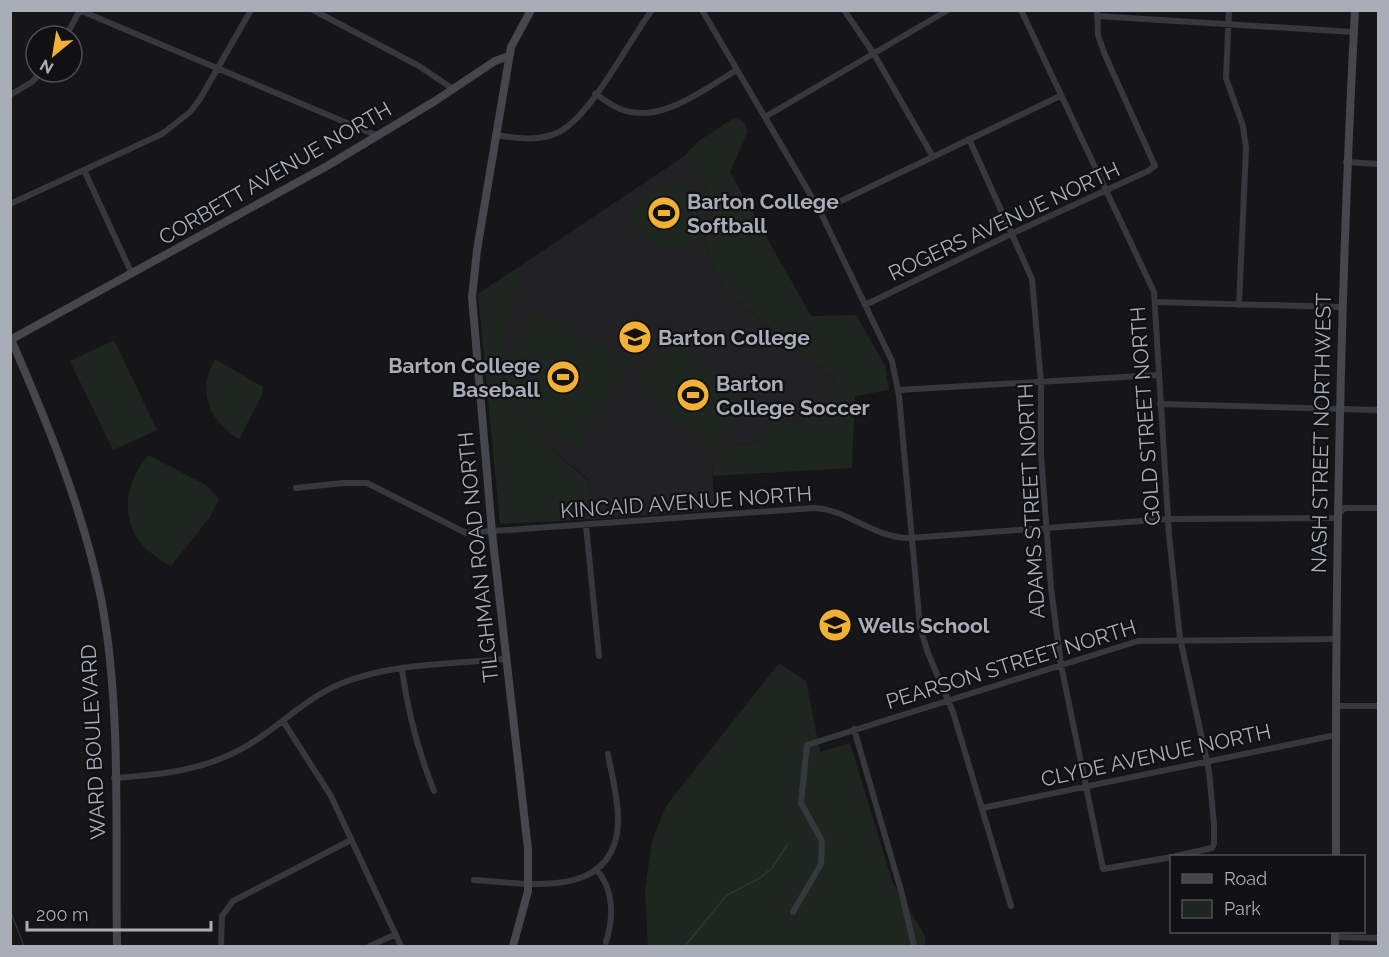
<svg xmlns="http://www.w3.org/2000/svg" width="1389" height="957" viewBox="0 0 1389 957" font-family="Raleway,sans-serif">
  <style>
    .built { fill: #222225 }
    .green { fill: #1e261f }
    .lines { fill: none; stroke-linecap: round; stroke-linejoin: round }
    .stream { stroke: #2c353c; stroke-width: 1.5 }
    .street { stroke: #37383d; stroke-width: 6 }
    .secondary { stroke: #45474d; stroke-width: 8 }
    .labels { text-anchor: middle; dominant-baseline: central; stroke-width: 4.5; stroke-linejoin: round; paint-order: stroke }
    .street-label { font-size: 21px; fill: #a8adb8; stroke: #111113 }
    .poi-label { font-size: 21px; font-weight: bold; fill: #a8adb8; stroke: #111113; text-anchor: start }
  </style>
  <rect width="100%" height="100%" fill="#161618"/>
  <path class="built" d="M683,157L699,174L708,192L705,243L723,289L836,380L801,423L777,422L755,444L732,445L712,466L715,510L595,519L588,479L547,446L502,402L478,294Z"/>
  <path class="green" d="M734,118L743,121L748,131L730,172L811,316L856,315L885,365L889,390L855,396L852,468L713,476L712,466L732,445L755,444L777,422L801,423L836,380L723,289L705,243L708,192L699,174L683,157L700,140Z
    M686,180L696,200L698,244C679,253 651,248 637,231C632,224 630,213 628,205L669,184Z
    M514,270L523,285L509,310L502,348V401L547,446L588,480L595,519L500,524L478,294Z
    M539,310L624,356L626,364L582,447C511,422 475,370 539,310Z
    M678,338L751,408L709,452L636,382Z
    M114,340L157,430L113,450L70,361Z
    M215,359L263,387L262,395L239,439C208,420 197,392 215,359Z
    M148,455L206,485L219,499L210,517L171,566C122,541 115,497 148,455Z
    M779,663L806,681L820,752L850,743L892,881L925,936L926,946H648L645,891L652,841L666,806Z"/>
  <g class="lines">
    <path class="stream" d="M10,910L24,946
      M685,946L727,895L760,878L773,867L787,845"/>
    <path class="street" d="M79,10L378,136
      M313,10L419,66L453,89
      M702,10L820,211L892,361L899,396L920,627L928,653L953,712L1011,906
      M844,10L874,54L933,157
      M1021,10L1154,292L1169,535L1180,638L1209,771L1214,824V844L1212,848L1176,856
      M1229,10L1226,78L1243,126L1246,148L1239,305
      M1097,16L1353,32
      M66,36L80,10
      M595,94C604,99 613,107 623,110C662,124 705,88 737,70
      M10,95L32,82L41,72
      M765,117L948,10
      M495,135C516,138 539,142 559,132C592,115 628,42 652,10
      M969,139L1032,279L1041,382V455L1051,588L1061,665L1103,869L1172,857
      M1346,162L1378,164
      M84,170L132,274
      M10,204L162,134L190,112L200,99L251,10
      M820,211L1060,96
      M1155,302L1341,307
      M865,305L1013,233L1148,171L1155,166L1105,55L1098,35L1097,10
      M898,390L1159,375
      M1160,404L1378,410
      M296,488L343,483H367L466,533L814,508C848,509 872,538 910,538L1168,519L1336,518L1344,508H1378
      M586,525L599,656
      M402,670C408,713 418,751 434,791
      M1337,706H1378
      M283,721L331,796L401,946
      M854,729L902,894L914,946
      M114,778C162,775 208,770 250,744C281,725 306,698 340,684C391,663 452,664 506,659
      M982,808L1336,735
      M596,869C614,889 614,917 606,942
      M474,880C526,883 614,901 618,824C619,801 612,777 608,754
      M793,912L821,864L822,841L801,803L807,745L1138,641L1336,639
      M1335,937L1378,938
      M221,946L222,916L233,901L351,840
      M370,946L394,935"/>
    <path class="secondary" d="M10,337C47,422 82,506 101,598C122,707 115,835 117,946
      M10,340L327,166L435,101L495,61L509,56
      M1336,856C1335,574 1340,292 1355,10
      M513,946L528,891V849L492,532L472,297L477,250L511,47L531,10
      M1335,946V932"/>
  </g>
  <defs>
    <symbol id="stadium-disc" viewBox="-11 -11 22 22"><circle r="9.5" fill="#f2b134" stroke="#111113"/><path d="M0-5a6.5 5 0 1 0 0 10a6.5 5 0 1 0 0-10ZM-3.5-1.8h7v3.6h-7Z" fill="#111"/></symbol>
    <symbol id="university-disc" viewBox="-11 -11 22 22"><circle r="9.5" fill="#f2b134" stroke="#111113"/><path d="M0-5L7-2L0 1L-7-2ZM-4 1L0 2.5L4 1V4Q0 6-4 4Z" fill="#111"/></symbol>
    <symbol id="school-disc" viewBox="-11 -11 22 22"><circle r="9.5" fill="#f2b134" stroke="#111113"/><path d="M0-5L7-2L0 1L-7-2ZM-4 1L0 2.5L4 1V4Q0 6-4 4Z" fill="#111"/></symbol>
  </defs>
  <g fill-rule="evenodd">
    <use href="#stadium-disc" x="645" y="194" width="38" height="38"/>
    <use href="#university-disc" x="616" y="318" width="38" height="38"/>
    <use href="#stadium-disc" x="544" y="358" width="38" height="38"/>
    <use href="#stadium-disc" x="674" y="376" width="38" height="38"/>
    <use href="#school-disc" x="816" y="606" width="38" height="38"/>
  </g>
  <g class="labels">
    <g class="street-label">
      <text transform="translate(275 173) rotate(-30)">CORBETT AVENUE NORTH</text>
      <text transform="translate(1004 221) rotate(-25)">ROGERS AVENUE NORTH</text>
      <text transform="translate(1145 416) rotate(-94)">GOLD STREET NORTH</text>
      <text transform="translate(1321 433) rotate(-89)">NASH STREET NORTHWEST</text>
      <text transform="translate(1031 501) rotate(-93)">ADAMS STREET NORTH</text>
      <text transform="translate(686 502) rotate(-4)">KINCAID AVENUE NORTH</text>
      <text transform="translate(478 557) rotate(-96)">TILGHMAN ROAD NORTH</text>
      <text transform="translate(1011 664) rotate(-17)">PEARSON STREET NORTH</text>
      <text transform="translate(93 742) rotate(-93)">WARD BOULEVARD</text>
      <text transform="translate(1156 755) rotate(-12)">CLYDE AVENUE NORTH</text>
    </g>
    <g class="poi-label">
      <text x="687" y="201">Barton College<tspan x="687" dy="24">Softball</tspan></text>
      <text x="658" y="337">Barton College</text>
      <text x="540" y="365" text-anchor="end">Barton College<tspan x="540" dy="24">Baseball</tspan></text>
      <text x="716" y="383">Barton<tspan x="716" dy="24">College Soccer</tspan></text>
      <text x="858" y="625">Wells School</text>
    </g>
  </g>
  <rect width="1389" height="957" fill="none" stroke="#a8adb8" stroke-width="24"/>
  <rect x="1170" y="855" width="195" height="78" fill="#111113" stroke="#4d4f55" stroke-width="1.5"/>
  <rect x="1182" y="874" width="30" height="9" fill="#45474d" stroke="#4d4f55" stroke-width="1.5"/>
  <text x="1224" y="885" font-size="18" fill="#a8adb8">Road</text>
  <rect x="1182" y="900" width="30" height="18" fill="#1e261f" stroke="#4d4f55" stroke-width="1.5"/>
  <text x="1224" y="915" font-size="18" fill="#a8adb8">Park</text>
  <g transform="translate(54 54) rotate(210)"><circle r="28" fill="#111113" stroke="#4d4f55" stroke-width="1.5"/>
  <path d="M0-4.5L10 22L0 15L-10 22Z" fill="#f2b134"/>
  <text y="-9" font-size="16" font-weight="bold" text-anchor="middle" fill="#a8adb8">N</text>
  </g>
  <path d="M27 921v9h184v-9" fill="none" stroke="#a8adb8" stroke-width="3"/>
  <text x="36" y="921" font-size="18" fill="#a8adb8" stroke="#111113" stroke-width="4.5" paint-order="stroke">200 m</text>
</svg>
